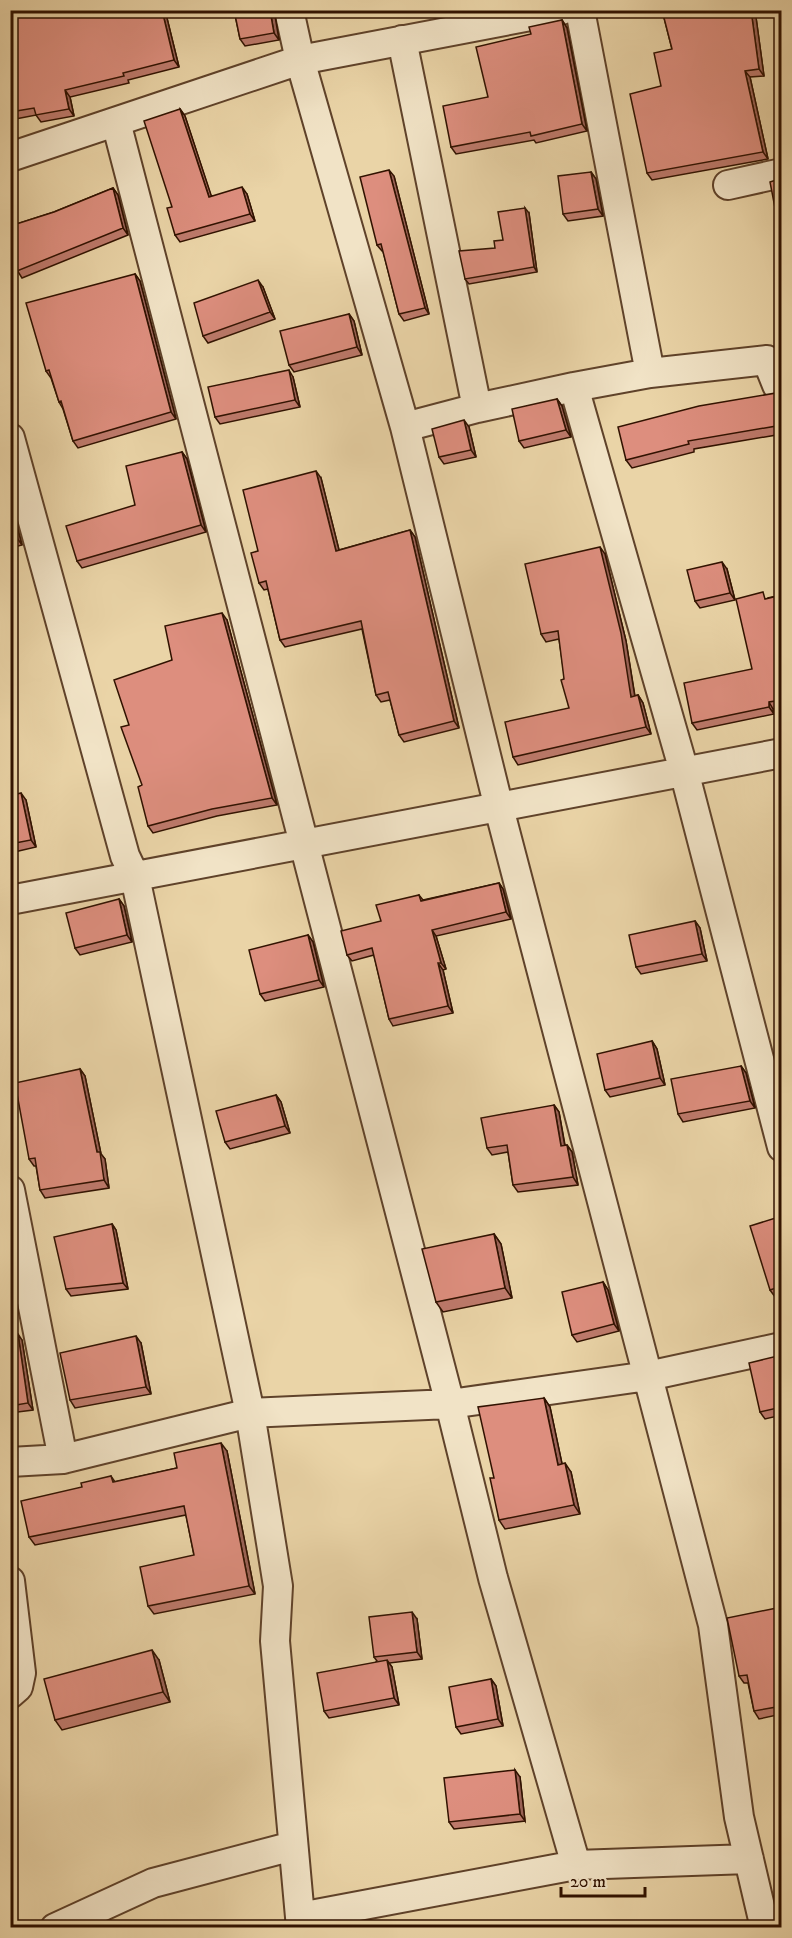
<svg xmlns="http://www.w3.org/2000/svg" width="792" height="1938" viewBox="0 0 792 1938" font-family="'IM FELL DW Pica',serif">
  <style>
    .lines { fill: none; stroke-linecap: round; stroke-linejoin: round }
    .minor-casing { stroke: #5f422a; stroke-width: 32 }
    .minor { stroke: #f1e3c6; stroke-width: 28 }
    .wall { fill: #be7a6c; stroke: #311200; stroke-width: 1.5 }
    .shaded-wall { fill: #9b6358; stroke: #311200; stroke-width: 1.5 }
    .building { fill: #dd8e7e; stroke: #311200; stroke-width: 1.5 }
  </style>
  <rect width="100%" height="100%" fill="#ead4a7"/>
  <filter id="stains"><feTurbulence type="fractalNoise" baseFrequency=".00333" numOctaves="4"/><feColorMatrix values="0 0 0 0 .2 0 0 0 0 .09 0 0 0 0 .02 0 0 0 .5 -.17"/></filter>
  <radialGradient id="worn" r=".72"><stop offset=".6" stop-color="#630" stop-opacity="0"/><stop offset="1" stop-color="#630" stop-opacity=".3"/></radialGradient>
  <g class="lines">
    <defs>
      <path id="minor" d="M289,10L300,60L405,427L499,808L713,1625L739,1817L765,1928
        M580,10L650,373
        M402,40L477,408
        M116,122L450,1404L493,1578L576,1865
        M10,157L300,60L562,10
        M728,185L782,173
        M777,385L767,360L650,373L574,387L684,771L782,1147
        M405,427L477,408L574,387
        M10,438L125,856L135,877L250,1413L278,1586L275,1641L301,1928
        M10,900L782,753
        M10,1190L63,1459
        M10,1462L63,1459L250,1413L450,1404L648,1376L782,1347
        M10,1581L21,1673L18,1687L10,1694
        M300,1917L576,1865L749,1859
        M55,1928L153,1883L293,1846"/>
    </defs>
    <use href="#minor" class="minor-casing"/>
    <use href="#minor" class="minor"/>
  </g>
  <path class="wall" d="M10,10H165L179,67L128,80L129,83L70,97L74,116L41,122L36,115L10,120Z
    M234,10H274L279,40L245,46L240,39Z
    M313,10H325L314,13Z
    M662,10H755L764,76L750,77L768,159L652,180L647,173L661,86L672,49Z
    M562,20L567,28L587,131L536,143L534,140L456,154L451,147L488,97L531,34Z
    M180,109L185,116L211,196L247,194L255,221L180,242L175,235L172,207Z
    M591,172L596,179L603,216L568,221L563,214Z
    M394,176L429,314L404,321L399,314L383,251H382L377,245Z
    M113,188L118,195L128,235L22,278L17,270L13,272L10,268V226L54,212Z
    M529,213L537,272L469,284L465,279Z
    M135,274L140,281L176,419L78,448L73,441L63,409L59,402L51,378L46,371Z
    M263,287L275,319L208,343L203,336Z
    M349,314L354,321L362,355L294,372L289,365Z
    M293,377L300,407L220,424L215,417Z
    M782,392V434L694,449V452L632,468L626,460Z
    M557,399L562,406L571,437L524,448L519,441Z
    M469,427L476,457L444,464L439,457Z
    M182,452L187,459L206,532L82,568L77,561L135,505Z
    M321,478L339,550L410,530L415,537L459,728L404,742L399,735L390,700L381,702L376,695L362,629L285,647L280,640L268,589L264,590L259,583Z
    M10,510L14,515L22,545L10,548Z
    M605,554L626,641L635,696L638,695L643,703L651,734L518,765L513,757L569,708L559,639L546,642L541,634Z
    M727,569L735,600L700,608L695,601Z
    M782,595V708L773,709L774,714L697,730L692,723L752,669L768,598Z
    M227,620L277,805L217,816L153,833L148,826L142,785L172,660Z
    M10,766L16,794L26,800L36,847L10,853Z
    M499,883L503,889L511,919L436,936L446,969L443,970L453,1013L393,1026L389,1019L374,955L352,961L347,955L381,921L419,895L423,900Z
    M119,899L124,906L132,942L80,955L75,948Z
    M695,921L700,928L707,961L641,974L636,967Z
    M308,935L313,942L324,987L265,1001L260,994Z
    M652,1041L657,1049L665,1085L610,1097L605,1090Z
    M741,1066L746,1073L755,1108L683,1122L678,1114Z
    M80,1069L85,1076L101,1154L105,1159L109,1188L45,1198L40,1190L36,1166H34L29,1159Z
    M276,1095L281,1102L290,1133L230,1149L225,1142Z
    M554,1105L559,1112L565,1145H567L572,1152L578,1185L518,1192L513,1185L508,1152L492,1155L487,1148Z
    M782,1216V1295L775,1297L770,1290Z
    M112,1224L116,1230L128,1289L71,1296L66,1289Z
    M494,1234L501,1244L512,1298L443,1312L436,1302Z
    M10,1278L15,1302H10Z
    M603,1282L608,1290L619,1331L577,1342L572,1335Z
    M10,1335L22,1340L33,1410L10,1413Z
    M141,1343L151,1394L75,1408L70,1400Z
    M782,1355V1415L765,1419L760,1412Z
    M544,1398L550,1407L562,1464L571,1472L580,1514L505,1529L499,1520L494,1478Z
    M227,1451L255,1594L154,1614L148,1606L194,1555L186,1515L35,1545L29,1537L111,1476L115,1482L177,1468Z
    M782,1607V1714L759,1719L754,1711L748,1683H744L739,1676Z
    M417,1619L422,1659L389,1663L392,1667L399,1705L329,1718L324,1711L377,1661L374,1657Z
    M159,1660L170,1702L62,1730L55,1720Z
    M491,1679L496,1686L503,1726L461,1734L456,1727Z
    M520,1777L525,1821L454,1829L449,1822Z"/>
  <path class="shaded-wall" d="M162,10H165L179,67L174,60Z
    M270,10H274L279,40L274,33Z
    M751,10H755L764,76L759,69Z
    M562,20L567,28L587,131L582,124Z
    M745,71L750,77L768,159L763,152Z
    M65,90L70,97L74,116L69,109Z
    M180,109L185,116L214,204L209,197Z
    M389,170L394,176L429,314L425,308Z
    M591,172L596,179L603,216L598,209Z
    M242,187L247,194L255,221L250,214Z
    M113,188L118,195L128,235L123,228Z
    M525,208L529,213L537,272L534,267Z
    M135,274L140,281L176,419L171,412Z
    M258,280L263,287L275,319L270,312Z
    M349,314L354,321L362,355L357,347Z
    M289,370L293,377L300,407L295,400Z
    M557,399L562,406L571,437L566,430Z
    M464,420L469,427L476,457L471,450Z
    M182,452L187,459L206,532L201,525Z
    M316,471L321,478L341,558L336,551Z
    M10,510L14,515L22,545L17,538Z
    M410,530L415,537L459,728L454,721Z
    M600,547L605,554L626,641L636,704L631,697Z
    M722,562L727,569L735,600L730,593Z
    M222,613L227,620L277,805L272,798Z
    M638,695L643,703L651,734L646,727Z
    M769,702L773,709L774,714L769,707Z
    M10,766L17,802L13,795L10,784Z
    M21,793L26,800L36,847L31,840Z
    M499,883L503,889L511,919L506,912Z
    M119,899L124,906L132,942L127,935Z
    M695,921L700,928L707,961L702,954Z
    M432,930L436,936L446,969L441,963Z
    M308,935L313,942L324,987L319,980Z
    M438,963L443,970L453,1013L448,1006Z
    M652,1041L657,1049L665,1085L660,1078Z
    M741,1066L746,1073L755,1108L750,1101Z
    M80,1069L85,1076L101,1154L105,1159L109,1188L104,1180L97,1152Z
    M276,1095L281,1102L290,1133L285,1126Z
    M554,1105L559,1112L566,1153L561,1146Z
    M567,1145L572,1152L578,1185L573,1177Z
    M112,1224L116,1230L128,1289L123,1283Z
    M494,1234L501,1244L512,1298L505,1288Z
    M10,1278L15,1302L10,1295Z
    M603,1282L608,1290L619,1331L614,1324Z
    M18,1334L22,1340L33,1410L28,1403Z
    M136,1336L141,1343L151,1394L146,1387Z
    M544,1398L550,1407L564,1473L558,1465Z
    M221,1443L227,1451L255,1594L249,1586Z
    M565,1463L571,1472L580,1514L574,1505Z
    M412,1612L417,1619L422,1659L417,1652Z
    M152,1650L159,1660L170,1702L163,1692Z
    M387,1660L392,1667L399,1705L394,1698Z
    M491,1679L496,1686L503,1726L498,1719Z
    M515,1770L520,1777L525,1821L520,1814Z"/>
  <path class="building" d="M10,10H162L174,60L123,73L124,76L65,90L69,109L36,115L34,108L10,112Z
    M234,10H270L274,33L240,39Z
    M662,10H751L759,69L745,71L763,152L647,173L630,94L661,86L654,53L672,49Z
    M562,20L582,124L531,136L530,132L451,147L443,106L488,97L476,47L531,34L529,27Z
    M180,109L209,197L242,187L250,214L175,235L167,208L172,207L144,121Z
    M389,170L425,308L399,314L381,244L377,245L360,177Z
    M591,172L598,209L563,214L558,176Z
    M782,178V244L770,182Z
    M113,188L123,228L17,271L15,262L10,264V226L54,212Z
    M525,208L534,267L465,279L459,251L495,248L494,241L503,240L498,212Z
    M135,274L171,412L73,441L61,401L59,402L49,370L46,371L26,303Z
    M258,280L270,312L203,336L194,303Z
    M349,314L357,347L289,365L280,331Z
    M289,370L295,400L215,417L208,387Z
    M782,392V425L688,441L689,444L626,460L618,427L699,406Z
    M557,399L566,430L519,441L512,409Z
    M464,420L471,450L439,457L432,429Z
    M182,452L201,525L77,561L66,526L135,505L126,466Z
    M316,471L336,551L410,530L454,721L399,735L388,692L376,695L361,621L280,640L266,581L259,583L251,553L258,551L243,490Z
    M10,513L17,538L10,540Z
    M600,547L621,633L631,697L638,695L646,727L513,757L505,722L569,708L561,680L564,679L558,631L541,634L525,564Z
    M722,562L730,593L695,601L687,570Z
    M763,592L765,599L782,595V700L769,702V707L692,723L684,683L752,669L736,599Z
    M222,613L272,798L212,809L148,826L138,787L142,785L121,727L129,725L114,680L172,660L165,626Z
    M10,784L13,795L21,793L31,840L10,844Z
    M499,883L506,912L432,930L441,963H438L448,1006L389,1019L372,948L347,955L341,931L381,921L376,905L419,895L421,901Z
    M119,899L127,935L75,948L66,913Z
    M695,921L702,954L636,967L629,935Z
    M308,935L319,980L260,994L249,950Z
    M652,1041L660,1078L605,1090L597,1054Z
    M741,1066L750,1101L678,1114L671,1079Z
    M80,1069L97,1152H100L104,1180L40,1190L35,1158L29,1159L15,1083Z
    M276,1095L285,1126L225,1142L216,1111Z
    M554,1105L561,1146L567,1145L573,1177L513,1185L507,1145L487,1148L481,1118Z
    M782,1216V1286L770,1290L750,1226Z
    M112,1224L123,1283L66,1289L54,1237Z
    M494,1234L505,1288L436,1302L422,1249Z
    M603,1282L614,1324L572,1335L562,1292Z
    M18,1334L28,1403L10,1406V1335Z
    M136,1336L146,1387L70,1400L60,1353Z
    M782,1355V1407L760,1412L749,1363Z
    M544,1398L558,1465L565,1463L574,1505L499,1520L490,1478H494L478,1407Z
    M221,1443L249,1586L148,1606L140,1567L194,1555L184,1506L29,1537L21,1501L82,1487L81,1483L111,1476L113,1482L177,1468L174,1453Z
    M782,1607V1706L754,1711L747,1675L739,1676L727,1618Z
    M412,1612L417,1652L374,1657L369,1617Z
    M152,1650L163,1692L55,1720L44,1679Z
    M387,1660L394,1698L324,1711L317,1673Z
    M491,1679L498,1719L456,1727L449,1687Z
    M515,1770L520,1814L449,1822L444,1778Z"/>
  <rect width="792" height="1938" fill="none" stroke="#ead4a7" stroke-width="36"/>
  <rect x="12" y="12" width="768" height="1914" fill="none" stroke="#311200" stroke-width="3"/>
  <rect x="18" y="18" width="756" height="1902" fill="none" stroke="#311200" stroke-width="1.5"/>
  <path d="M561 1887v9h84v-9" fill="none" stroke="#311200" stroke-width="3"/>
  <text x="570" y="1887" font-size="18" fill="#311200" stroke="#f1e3c6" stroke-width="4.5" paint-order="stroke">20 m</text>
  <rect width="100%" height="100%" filter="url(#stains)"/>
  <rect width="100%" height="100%" fill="url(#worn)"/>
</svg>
